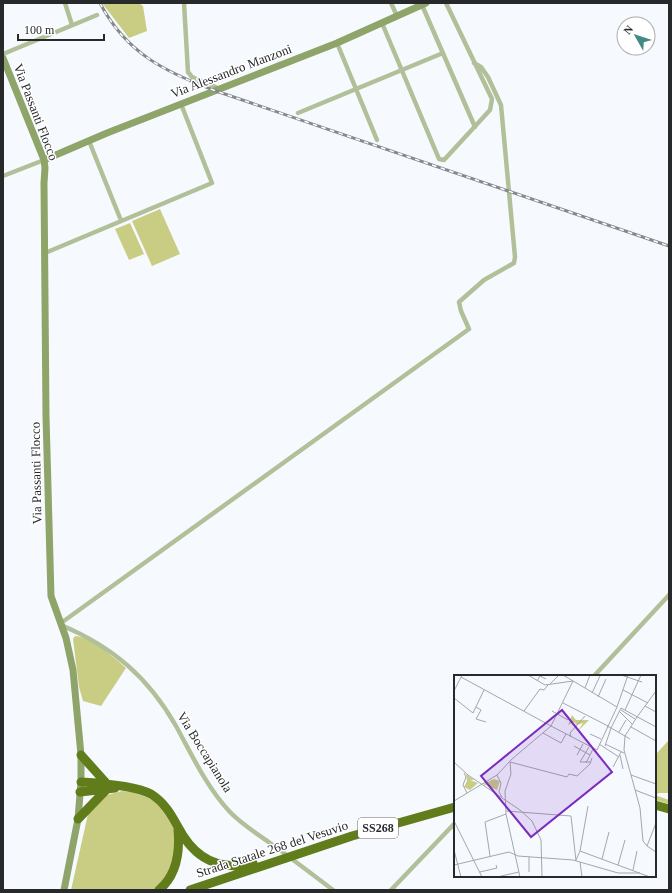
<svg xmlns="http://www.w3.org/2000/svg" width="672" height="893" viewBox="0 0 672 893" font-family="'Times New Roman',serif">
  <style>
    .green { fill: #c9cd83 }
    .lines { fill: none; stroke-linecap: round; stroke-linejoin: round }
    .street { stroke: #b1c099; stroke-width: 4.5 }
    .secondary { stroke: #8ea469; stroke-width: 7 }
    .highway { stroke: #617c1b; stroke-width: 9 }
    .rail-casing { stroke: #86898c; stroke-width: 3 }
    .rail { stroke: #fff; stroke-width: 1.5; stroke-dasharray: 4.5; stroke-linecap: butt }
    .labels { text-anchor: middle; dominant-baseline: central; stroke-width: 3; stroke-linejoin: round; paint-order: stroke }
    .shield { fill: #fff; stroke: #68696b; stroke-width: 1 }
    .shield-label { font-size: 12px; font-weight: bold; fill: #28292b }
    .street-label { font-size: 13px; fill: #28292b; stroke: #fff }
    .inset-road { fill: none; stroke: #a4a6aa; stroke-width: 1 }
    .view { fill: #7b2cbf; fill-opacity: 0.15; stroke: #7b2cbf; stroke-width: 2 }
    .inset-edge { fill: none; stroke: #28292b; stroke-width: 2 }
  </style>
  <rect width="100%" height="100%" fill="#f6faff"/>
  <path class="green" d="M102,3H139L143,6L147,31L129,38Z
    M160,209L180,254L152,266L132,221Z
    M130,223L144,254L129,260L115,229Z
    M75,636C89,636 115,658 126,668L101,706L83,701L79,687L73,639Z
    M669,740V793H659L655,795L669,800V804L655,800V755Z
    M122,791L132,792L149,798L155,802L165,811L174,829L176,836L172,869L155,890H71L88,814L107,795Z"/>
  <g class="lines">
    <path class="street" d="M65,3L72,25
      M184,3L188,72L192,77L220,89
      M391,3L397,16
      M422,5L475,127
      M382,23L439,159L444,160L490,110L492,99L446,3
      M337,43L377,140
      M3,54L97,15
      M298,113L443,53
      M89,141L120,218
      M3,176L44,160
      M45,253L212,183L181,104
      M61,623L469,329L461,311L459,302L484,280L514,263L515,257L501,105L488,77L481,67L474,63
      M61,625C113,647 148,677 176,726C192,755 206,786 229,811C240,823 256,833 270,843C291,858 312,874 333,890
      M594,676L669,595
      M391,890L455,823"/>
    <path class="secondary" d="M3,58L44,160L45,168L44,183L46,416L51,596L66,638L73,670L81,755V782L78,819L64,890
      M44,160L107,133L337,43L426,3"/>
    <path class="highway" d="M81,755L107,784
      M81,782C99,783 135,786 151,794C164,802 171,814 178,827C194,858 219,872 253,863
      M80,792L115,788
      M655,805L669,809
      M78,819L106,790
      M159,890C177,875 180,852 178,830
      M190,890L352,836L455,807"/>
    <defs>
      <path id="rail" d="M100,3C126,53 165,72 216,91L669,246"/>
    </defs>
    <use href="#rail" class="rail-casing"/>
    <use href="#rail" class="rail"/>
  </g>
  <g class="labels">
    <rect class="shield" x="358" y="818" width="40" height="20" rx="3"/>
    <g class="shield-label">
      <text x="378" y="828">SS268</text>
    </g>
    <g class="street-label">
      <text transform="translate(231 71) rotate(-21)">Via Alessandro Manzoni</text>
      <text transform="translate(36 112) rotate(69)">Via Passanti Flocco</text>
      <text transform="translate(36 473) rotate(-91)">Via Passanti Flocco</text>
      <text transform="translate(205 752) rotate(58)">Via Boccapianola</text>
      <text transform="translate(272 849) rotate(-18)">Strada Statale 268 del Vesuvio</text>
    </g>
  </g>
  <g transform="translate(454 675)">
    <rect width="202" height="202" fill="#f6faff"/>
    <path d="M118,40L122,45H135L124,56L129,48L123,50L120,47L114,50ZM12,99L20,105H16L24,108L16,115L10,112L13,106ZM40,104L46,106L43,115L29,109Z" fill="#c9cd83"/>
    <path class="inset-road" d="M74,0L91,10L119,6M109,0L163,32M167,0L188,7M7,2L97,51L119,6M83,6L86,1L92,4M96,9L105,0M131,13L136,0M169,15L194,28M0,16L8,0M138,18L146,1M144,22L152,4M0,23L19,38L30,15M109,28L154,51M191,31L202,37M22,32L27,35L22,44L32,47M167,35L181,44M171,35L187,0M70,36L86,14L90,15L94,10M98,36L114,45M165,36L178,49M183,42L202,16M153,51L157,53L167,33L202,52M177,52L202,66M165,57L172,45M89,58L107,68L112,59M136,59L147,64M117,62L116,58L131,41M176,64L171,61L170,75L177,100L202,109M145,69L165,82M151,69L170,78M120,71L136,80M151,71L157,53L171,61L183,42M135,72L126,87H136M123,80L129,69M166,80L169,94M0,87L14,100L66,135L78,146L87,165L88,202M56,87L57,99L51,116L52,139L66,202M56,87L113,102L115,99L123,101L136,89L138,83M132,88L139,74M159,92L167,77M10,98L12,102L9,110L13,118M43,100L47,108L45,117L48,122M177,100L186,133L189,166L193,171M181,115L202,123M0,126L43,100L58,84L97,51L143,75L163,32L174,0M52,136L117,141L122,186M0,146L28,202M202,148L193,171L202,177M0,175L7,202M126,176L134,131M36,181L31,147L52,139M75,182V197M148,184L155,157M122,185L126,176L196,202M126,187L128,202M0,190L55,177L64,181L119,185L164,198H186M164,190L171,165M179,195L183,176M26,197L43,193L42,190M43,202L65,197"/>
    <path class="view" d="M108,35L158,97L77,162L27,101Z"/>
    <rect width="202" height="202" class="inset-edge"/>
  </g>
  <rect width="672" height="893" fill="none" stroke="#28292b" stroke-width="8"/>
  <g transform="translate(636 36) rotate(309)"><circle r="19" fill="#ffffff" stroke="#a9a9aa"/>
  <path d="M0-3L7 15L0 10L-7 15Z" fill="#438a84"/>
  <text y="-6" font-size="11" font-weight="bold" text-anchor="middle" fill="#28292b">N</text>
  </g>
  <path d="M18 34v6h86v-6" fill="none" stroke="#28292b" stroke-width="2"/>
  <text x="24" y="34" font-size="12" fill="#28292b" stroke="#ffffff" stroke-width="3" paint-order="stroke">100 m</text>
</svg>
